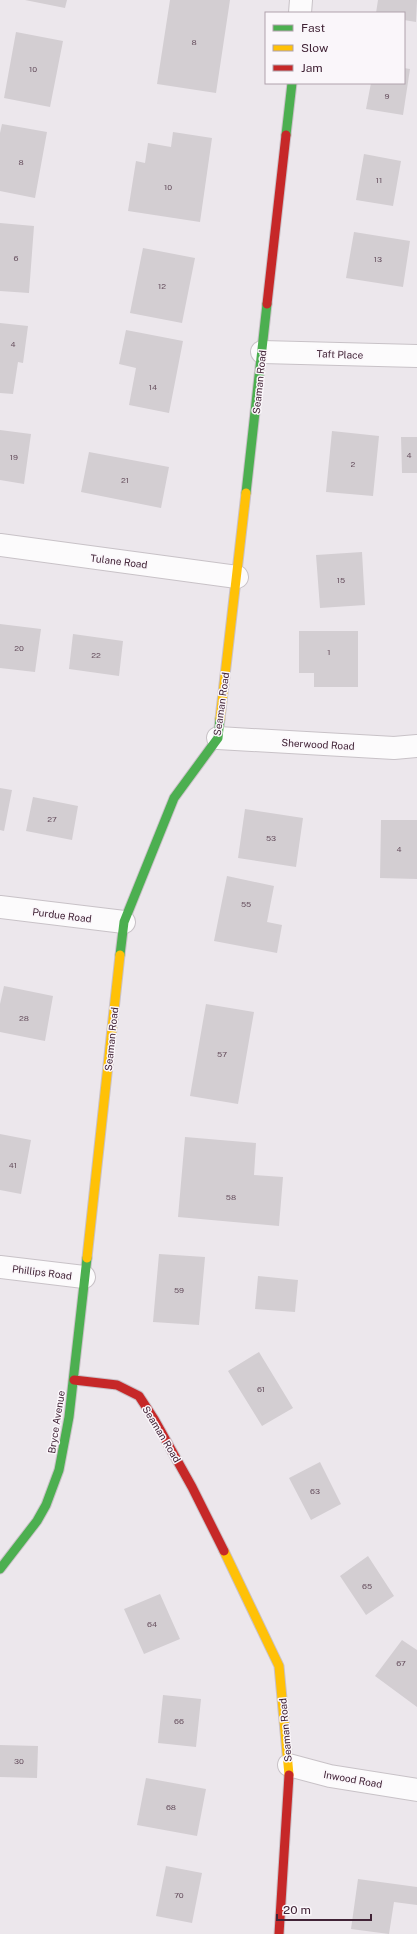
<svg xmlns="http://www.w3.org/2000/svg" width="417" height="1934" viewBox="0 0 417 1934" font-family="'Public Sans',sans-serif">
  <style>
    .building { fill: #d3ced2 }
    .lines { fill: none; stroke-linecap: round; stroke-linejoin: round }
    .street-casing { stroke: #c8c2c7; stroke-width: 24 }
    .fast-casing { stroke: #cac2c8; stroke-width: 11 }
    .slow-casing { stroke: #cac2c8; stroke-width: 11 }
    .jam-casing { stroke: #cac2c8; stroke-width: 11 }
    .street { stroke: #fcfbfc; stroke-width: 22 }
    .fast { stroke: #4caf50; stroke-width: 9 }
    .slow { stroke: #ffc107; stroke-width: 9 }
    .jam { stroke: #c62828; stroke-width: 9 }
    .labels { text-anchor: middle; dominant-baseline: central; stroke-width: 3; stroke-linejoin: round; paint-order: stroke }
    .number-label { font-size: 8px; fill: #67505f }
    .street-label { font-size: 10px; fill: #412336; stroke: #faf6fa }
  </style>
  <rect width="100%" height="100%" fill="#ece7ec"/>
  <path class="building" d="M25,0H67L65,8Z
    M170,0H230L216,93L157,84Z
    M378,0H417L416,22L404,20V13H376Z
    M16,32L63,41L50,107L4,98Z
    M404,68L410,69L403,115L366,109L371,83H404Z
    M2,124L47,132L35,198L0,191V133Z
    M173,132L212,138L200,222L128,211L136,161L145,163L148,143L171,147Z
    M364,154L401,161L393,206L356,200Z
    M0,223L34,226L29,293L0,291Z
    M354,232L410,241L403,287L346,278Z
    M143,248L195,258L182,323L130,313Z
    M0,323L28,326L23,363L18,362L13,394L0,393Z
    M126,330L183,341L169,413L129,405L136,368L119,364Z
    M0,430L31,434L24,484L0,480Z
    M332,431L379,436L373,496L326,492Z
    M401,437H417V473H402Z
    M89,452L169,467L161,508L81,492Z
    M362,552L365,605L320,608L316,555Z
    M0,624L41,629L35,672L0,668Z
    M299,631H358V687H314V673H299Z
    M73,634L123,641L119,676L69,669Z
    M0,788L12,790L4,831L0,830Z
    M33,797L78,806L72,840L26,831Z
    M245,809L303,818L296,867L238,858Z
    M381,820H417V879L380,878Z
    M227,876L274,886L267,922L282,925L277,953L214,941Z
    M4,986L53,996L45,1041L0,1032V1004Z
    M206,1004L254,1012L238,1104L190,1096Z
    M0,1134L31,1140L21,1194L0,1190Z
    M185,1137L256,1143L254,1175L283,1177L279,1226L178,1217Z
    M159,1254L205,1257L199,1325L153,1322Z
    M258,1276L298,1280L295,1312L255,1309Z
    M259,1352L293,1408L262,1426L228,1371Z
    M320,1462L341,1504L311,1520L289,1478Z
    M368,1556L394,1596L366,1615L340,1576Z
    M160,1594L180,1639L144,1654L124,1609Z
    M402,1640L417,1650V1707L375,1676Z
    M163,1695L201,1699L196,1747L158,1743Z
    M0,1745L38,1746L37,1778L0,1777Z
    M146,1778L206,1789L197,1836L137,1825Z
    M166,1866L202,1873L192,1923L156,1916Z
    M358,1879L417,1887V1905L394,1902L389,1934L351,1929Z"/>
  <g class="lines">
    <defs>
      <path id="street" d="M300,13L301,0
        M262,352L417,356
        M0,545L237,577
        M218,738L394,748L417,746
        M0,907L124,922
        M0,1267L84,1277
        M289,1765L330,1776L417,1790"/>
      <path id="fast" d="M286,135L292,83
        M246,493L267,304
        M120,955L124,922L174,798L218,738L220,719
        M0,1569L37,1521L46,1505L59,1470L69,1417L87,1258"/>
      <path id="slow" d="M220,719L246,493
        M87,1258L120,955
        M224,1551L279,1666L289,1775"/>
      <path id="jam" d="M267,304L286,135
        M74,1380L117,1385L139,1396L154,1419L192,1487L224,1551
        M279,1934L289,1775"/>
    </defs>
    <use href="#street" class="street-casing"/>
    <use href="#fast" class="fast-casing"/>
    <use href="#slow" class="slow-casing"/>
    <use href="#jam" class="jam-casing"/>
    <use href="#street" class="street"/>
    <use href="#fast" class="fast"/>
    <use href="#slow" class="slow"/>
    <use href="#jam" class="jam"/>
  </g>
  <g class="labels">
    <g class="number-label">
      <text x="194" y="42">8</text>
      <text x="33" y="69">10</text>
      <text x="387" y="96">9</text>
      <text x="21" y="162">8</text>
      <text x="379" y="180">11</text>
      <text x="168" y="187">10</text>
      <text x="16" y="258">6</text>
      <text x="378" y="259">13</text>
      <text x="162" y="286">12</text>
      <text x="13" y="344">4</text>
      <text x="153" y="387">14</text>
      <text x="409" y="455">4</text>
      <text x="14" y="457">19</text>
      <text x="353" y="464">2</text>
      <text x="125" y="480">21</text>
      <text x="341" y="580">15</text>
      <text x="19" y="648">20</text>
      <text x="329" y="652">1</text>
      <text x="96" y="655">22</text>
      <text x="52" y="819">27</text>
      <text x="271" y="838">53</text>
      <text x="399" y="849">4</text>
      <text x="246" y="904">55</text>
      <text x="24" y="1018">28</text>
      <text x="222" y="1054">57</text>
      <text x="13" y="1165">41</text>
      <text x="231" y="1197">58</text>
      <text x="179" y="1290">59</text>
      <text x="261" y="1389">61</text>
      <text x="315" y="1491">63</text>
      <text x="367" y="1586">65</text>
      <text x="152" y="1624">64</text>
      <text x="401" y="1663">67</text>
      <text x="179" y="1721">66</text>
      <text x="19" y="1761">30</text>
      <text x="171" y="1807">68</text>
      <text x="179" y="1895">70</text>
    </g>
    <g class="street-label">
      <text transform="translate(340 354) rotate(2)">Taft Place</text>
      <text transform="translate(259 382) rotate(-84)">Seaman Road</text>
      <text transform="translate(119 561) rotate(7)">Tulane Road</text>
      <text transform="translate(221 704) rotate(-82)">Seaman Road</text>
      <text transform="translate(318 744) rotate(3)">Sherwood Road</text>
      <text transform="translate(62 915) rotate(7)">Purdue Road</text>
      <text transform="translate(111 1039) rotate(-84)">Seaman Road</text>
      <text transform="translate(42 1272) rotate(7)">Phillips Road</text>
      <text transform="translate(56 1422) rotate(-81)">Bryce Avenue</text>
      <text transform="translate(162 1434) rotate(59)">Seaman Road</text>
      <text transform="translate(285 1730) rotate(-95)">Seaman Road</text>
      <text transform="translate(353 1779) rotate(10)">Inwood Road</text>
    </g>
  </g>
  <rect x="265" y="12" width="140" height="72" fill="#faf6fa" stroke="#b0a2ac"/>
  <rect x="273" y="25" width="20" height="6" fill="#4caf50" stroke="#b0a2ac"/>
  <text x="301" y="32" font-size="12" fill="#412336">Fast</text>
  <rect x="273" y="45" width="20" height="6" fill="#ffc107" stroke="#b0a2ac"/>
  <text x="301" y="52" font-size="12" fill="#412336">Slow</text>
  <rect x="273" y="65" width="20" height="6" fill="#c62828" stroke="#b0a2ac"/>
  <text x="301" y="72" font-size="12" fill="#412336">Jam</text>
  <path d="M277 1914v6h94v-6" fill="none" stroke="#412336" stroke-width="2"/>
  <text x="283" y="1914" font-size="12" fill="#412336" stroke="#faf6fa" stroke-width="3" paint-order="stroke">20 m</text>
</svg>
